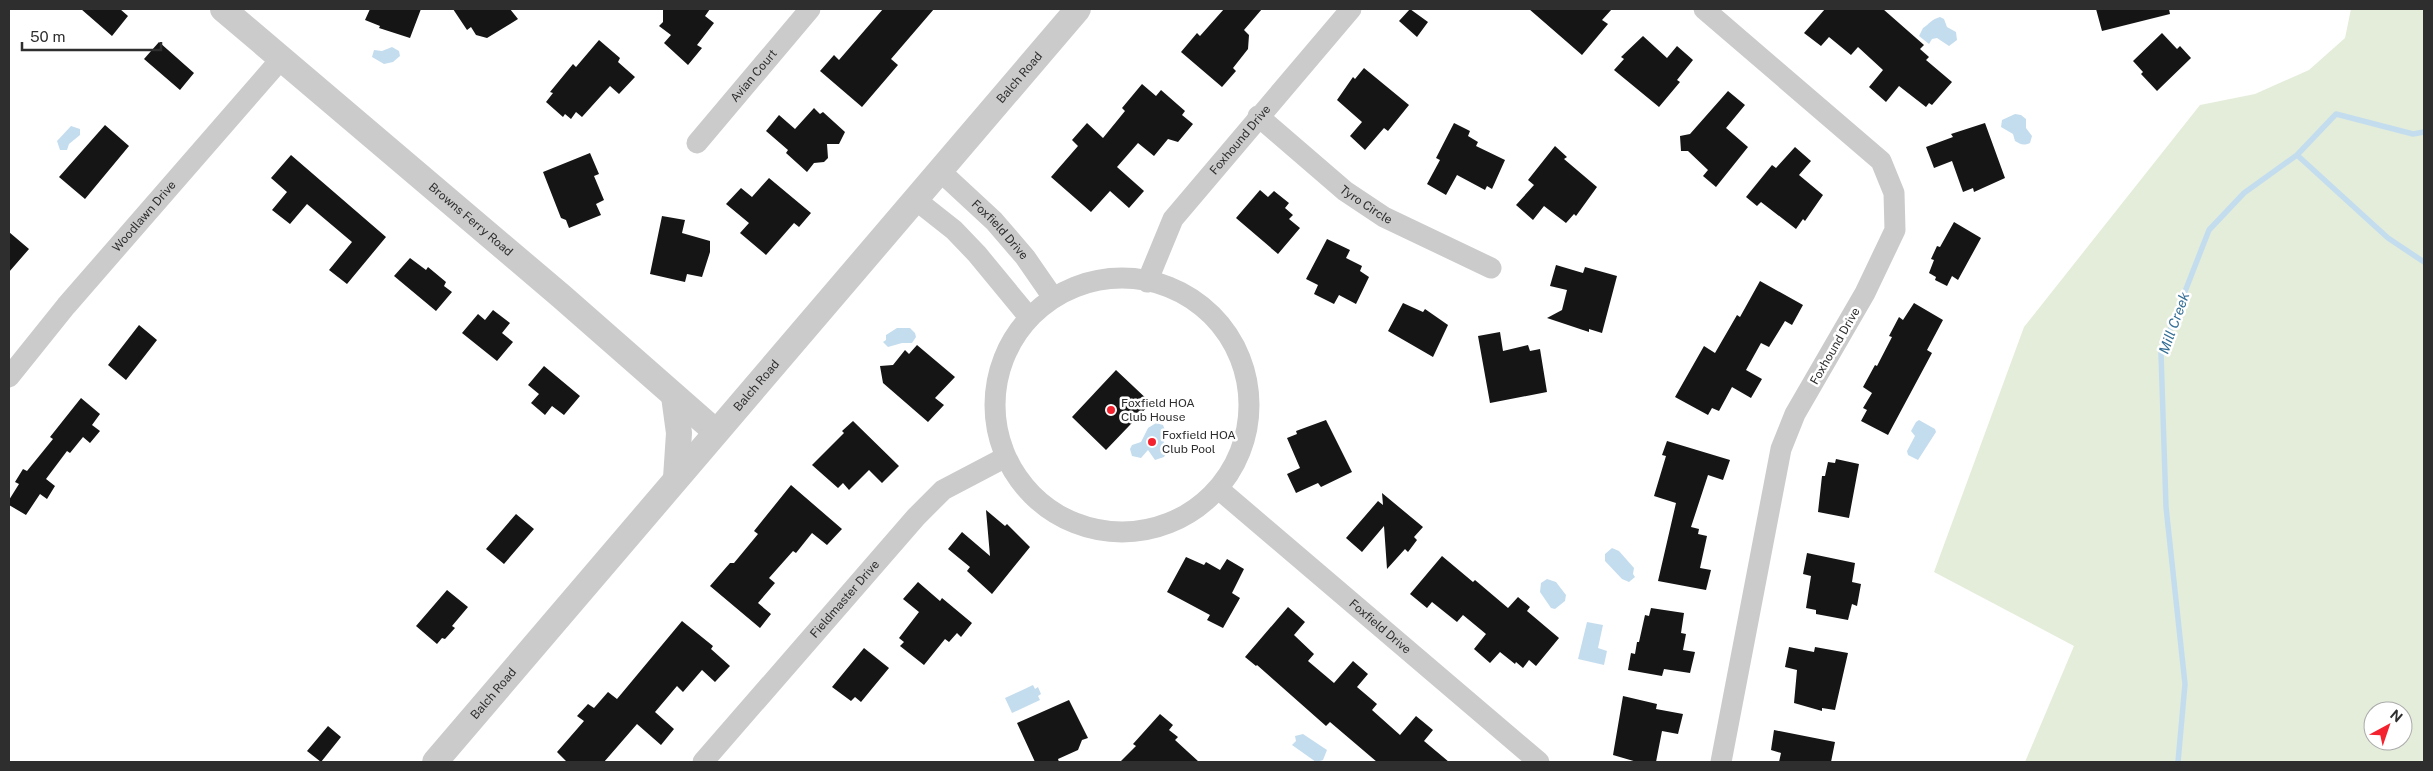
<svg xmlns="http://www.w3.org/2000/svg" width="2433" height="771" viewBox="0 0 2433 771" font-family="'Public Sans',sans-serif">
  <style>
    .green { fill: #e4edda; fill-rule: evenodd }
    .water { fill: #c4ddee }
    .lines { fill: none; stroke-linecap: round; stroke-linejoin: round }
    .stream { stroke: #c4ddee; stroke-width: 5.5 }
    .building { fill: #151515 }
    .minor { stroke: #cbcbcb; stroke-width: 21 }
    .tertiary { stroke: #cbcbcb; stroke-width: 26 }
    .poi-dot { fill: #f3222e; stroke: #fff; stroke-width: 2 }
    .labels { text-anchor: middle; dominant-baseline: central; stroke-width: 5; stroke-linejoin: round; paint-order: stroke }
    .street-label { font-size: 12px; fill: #2e2e2e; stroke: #fff }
    .poi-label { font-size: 12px; fill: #2e2e2e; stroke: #fff; text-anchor: start }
    .water-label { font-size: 14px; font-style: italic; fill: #356f96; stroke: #fff }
  </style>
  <rect width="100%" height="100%" fill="#fff"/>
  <path class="green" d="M2351,9H2424V762H2025L2074,646L1934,572L2024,327L2200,105L2255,94L2309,70L2345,38ZM2373,711H2403V741H2373Z"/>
  <path class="water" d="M1940,17L1944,19L1947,27L1956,32L1957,40L1949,46L1937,38L1932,39L1929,44L1919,36L1923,28C1929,24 1932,19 1940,17Z
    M392,47L399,51L400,56L393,62L384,64L372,57L374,50L382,51Z
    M2015,114L2021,115L2026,119V128L2032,136L2030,143C2023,146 2020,144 2015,141L2013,134L2001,127L2002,120Z
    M71,126L80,129V135L69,144L67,150H60L57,141Z
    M897,328H910L915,333L916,337L912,343H902L888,347L883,342L886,340V335Z
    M1919,420L1935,429L1936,432L1918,460L1908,455L1907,451L1915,436L1911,431L1916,422Z
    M1156,423L1163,425L1166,433L1163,446L1166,454L1164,457L1155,460L1148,450L1141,458L1132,456L1130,449L1132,445L1141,442L1148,428Z
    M1612,548L1619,551L1634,568L1633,574L1635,577L1629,582L1622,579L1605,561V554Z
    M1547,579L1556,582L1566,595L1565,601L1555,609L1551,608L1540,592L1541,583Z
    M1587,622L1603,625L1598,648L1607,651L1604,665L1578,659Z
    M1033,685L1035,689L1038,687L1041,694L1038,696L1040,700L1012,713L1005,698Z
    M1303,734L1327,750L1323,760L1316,762L1292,745L1296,741L1295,736Z"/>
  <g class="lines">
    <path class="stream" d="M2297,155L2336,114L2413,134L2424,132
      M2178,762L2185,684L2166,507L2161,353L2209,230L2244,193L2297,155L2388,238L2424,262"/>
  </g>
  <path class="building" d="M81,9H120L128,16L112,36Z
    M370,9H421L410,38L379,28L380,26L365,20Z
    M453,9H510L518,19L487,38L476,35L471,27L467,30Z
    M663,9H710L705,16L714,23L697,45L702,48L688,65L664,43L671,35L659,26L663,22Z
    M883,9H934L891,59L898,65L862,107L820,71L834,55L839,60Z
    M1224,9H1262L1244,30L1249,35L1248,49L1233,68L1236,71L1222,87L1181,52L1197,33L1200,36Z
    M1410,9L1428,22L1417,37L1399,21Z
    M1529,9H1612L1602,20L1608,24L1582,55Z
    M1825,9H1883L1924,45L1920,49L1929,57L1926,60L1952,82L1932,105L1929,103L1926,107L1899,86L1886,102L1869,87L1883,70L1858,47L1851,55L1829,37L1821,46L1804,33Z
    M2096,9H2169L2170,14L2102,31Z
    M2162,33L2177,49L2180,46L2191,58L2157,91L2141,74L2143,72L2133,61Z
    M1643,36L1667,58L1677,46L1693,60L1677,80L1680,82L1659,107L1614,70L1624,59L1621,57Z
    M599,40L620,58L618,62L635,77L619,94L610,86L582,117L576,112L571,119L565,114L563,117L546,102L553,93L550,92L573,64L576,67Z
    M159,42L194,73L180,90L144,59Z
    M1364,68L1409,105L1388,131L1384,128L1365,150L1350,136L1362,122L1337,100L1353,77L1355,79Z
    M1142,84L1156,96L1161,90L1185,111L1182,115L1193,124L1178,142L1168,139L1154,156L1138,143L1117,167L1144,191L1129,208L1110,191L1091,212L1051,177L1078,146L1072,140L1087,123L1103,138L1125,111L1122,108Z
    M1728,91L1745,105L1726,128L1748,147L1716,187L1703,176L1708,170L1688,151H1681L1680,136L1690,134Z
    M814,108L820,114L823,112L845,132L839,144H827L828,158L824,162L814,163L807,172L786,153L788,150L766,131L779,115L795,129Z
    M1454,123L1470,131L1468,136L1478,142L1476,146L1505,160L1492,189L1487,186L1485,190L1457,175L1446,195L1427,184L1440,160L1436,158Z
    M1985,123L2005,178L1974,192L1973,188L1963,192L1952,161L1934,168L1926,147L1953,137L1951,134Z
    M105,125L129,146L85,199L59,177Z
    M1555,146L1567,157L1564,159L1597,187L1576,216L1574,214L1566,223L1544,206L1533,220L1516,205L1534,185L1528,180Z
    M1795,147L1811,161L1799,175L1823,195L1805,221L1803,219L1796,229L1761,202L1757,206L1746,197L1772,165L1776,168Z
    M590,153L599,174L594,176L604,200L596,204L601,215L569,228L566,220L561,218L543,172Z
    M291,155L386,237L347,284L329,270L352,242L307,204L290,224L272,210L287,192L271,178Z
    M769,178L811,213L799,227L794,223L766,255L740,233L749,223L726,204L741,188L752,197Z
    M1260,190L1268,197L1274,191L1289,203L1285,208L1293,215L1289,219L1300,228L1278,254L1236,218Z
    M662,216L685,220L682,233L710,241V252L702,277L687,274L685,282L650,274Z
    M1954,222L1981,238L1958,280L1952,276L1947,286L1935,280L1936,277L1929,273L1934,260L1931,259L1937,246L1940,247Z
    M9,232L29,249L9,272Z
    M1327,239L1350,250L1346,258L1362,266L1360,271L1369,277L1356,304L1339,295L1334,304L1314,294L1318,285L1306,279Z
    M410,258L426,270L428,267L446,282L444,286L452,292L436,311L394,276Z
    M1556,265L1583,273L1585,267L1617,276L1602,333L1589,329V332L1547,318L1562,310L1567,290L1550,286Z
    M1760,281L1803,305L1792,325L1785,321L1769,347L1761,343L1746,370L1762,379L1751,398L1732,387L1719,411L1712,408L1708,415L1675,397L1704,346L1715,353L1737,315L1740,317Z
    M1403,303L1423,312L1425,309L1448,325L1433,357L1388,331Z
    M1914,303L1943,320L1927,350L1932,353L1888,435L1861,421L1867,410L1863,408L1872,393L1863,387L1875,365L1877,366L1892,337L1889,336L1899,317L1903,320Z
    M493,310L510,323L502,333L513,342L497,361L462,333L478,314L485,320Z
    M139,325L157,340L126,380L108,365Z
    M1500,332L1503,351L1528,345L1530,351L1540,349L1547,392L1490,403L1478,336Z
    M917,345L955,377L935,398L944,405L928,422L883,383L880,366L893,365L905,350L909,354Z
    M544,366L580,396L564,415L552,406L545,415L531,403L539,394L528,385Z
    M1116,370L1151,403L1106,450L1072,417Z
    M81,398L100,414L92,425L100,431L90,443L83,437L70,453L67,451L46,479L55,486L47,499L40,494L26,515L9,505V500L19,484L15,482L23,469L27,471L53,439L50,437Z
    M1326,420L1352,472L1321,487L1318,483L1296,493L1287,474L1300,468L1287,438L1297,434L1296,431Z
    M853,421L899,466L882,483L869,470L849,490L843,483L838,488L812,465L844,433L842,431Z
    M1667,441L1730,460L1723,480L1708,475L1691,527L1699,529L1698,534L1707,536L1700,568L1711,570L1706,590L1658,581L1676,503L1654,496L1666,456L1662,455Z
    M1836,459L1859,464L1849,518L1818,512L1822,476H1825L1828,462L1835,463Z
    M791,485L842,529L827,545L812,533L796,553L793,551L769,578L775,583L758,603L771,614L760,628L710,586L730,563H734L758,534L754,531Z
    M1382,493L1423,527L1414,537L1417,540L1408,552L1405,549L1387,569L1384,526L1362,552L1346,538L1378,501L1383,505Z
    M986,510L1005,526L1007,524L1030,547L992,594L967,571L970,567L948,549L962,532L990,556Z
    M516,514L534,529L504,564L486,549Z
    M1807,553L1855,563L1852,582L1861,584L1857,606L1852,604L1848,620L1816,614V610L1806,608L1811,576L1803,574Z
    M1442,556L1473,582L1475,580L1508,608L1518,597L1530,607L1527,611L1559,638L1536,666L1529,660L1523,668L1516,662L1515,664L1500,652L1490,663L1474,649L1486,634L1463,615L1457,622L1432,602L1427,608L1410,594Z
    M1186,557L1204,565L1206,562L1220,570L1227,559L1244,569L1232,593L1240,598L1223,628L1207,620L1210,615L1167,592Z
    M918,582L940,601L942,598L972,623L961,637L957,633L949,642L945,639L924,665L900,646L904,642L899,638L919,612L903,599Z
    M447,590L468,607L452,626L455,628L445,639L442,638L437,644L416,626Z
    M1288,607L1305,622L1294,635L1314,654L1308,661L1334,683L1353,661L1368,674L1357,687L1377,704L1372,710L1400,735L1416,716L1433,730L1424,741L1449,762H1377L1330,722L1326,726L1257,665L1256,666L1245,657Z
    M1651,608L1684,613L1681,633L1686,634L1683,650L1695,652L1690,673L1664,669L1662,676L1628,670L1631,653L1635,654L1637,642H1639L1645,615L1649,616Z
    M682,621L713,646L711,649L730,666L715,682L702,670L683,692L677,686L655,712L674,729L661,745L637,724L604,762H567L557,752L584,721L577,716L588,704L594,708L608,692L617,699Z
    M1789,647L1814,652L1815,647L1848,653L1835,710L1822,708V711L1794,703L1797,670L1785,667Z
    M864,648L889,668L861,702L855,697L851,701L832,687Z
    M1623,696L1657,704L1656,709L1683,714L1678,734L1662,731L1656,762H1637L1613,755Z
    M1069,700L1088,738L1082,740L1078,750L1058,759L1059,762H1035L1017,723Z
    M1160,714L1173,725L1169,730L1178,737L1175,740L1199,762H1120L1136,746L1133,744Z
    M328,726L341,737L321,762L307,751Z
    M1774,730L1835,742L1831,762H1779L1781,753L1771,750Z"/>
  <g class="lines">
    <g class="minor">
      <path d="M1704,9L1881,161L1894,193L1895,230L1865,293L1795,414L1781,449L1721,762"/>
      <path id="s1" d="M1258,116L1345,191L1384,217L1491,268"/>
      <path id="s2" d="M697,143L810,9"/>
      <path id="s3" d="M940,171L994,221L1025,257L1052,296"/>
      <path d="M916,200L954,230L977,254L1028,316"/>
      <circle cx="1122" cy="405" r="127"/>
      <path id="s4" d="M1147,282L1173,219L1351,9"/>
      <path id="s5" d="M9,377L66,306L281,59"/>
      <path id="s6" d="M1221,491L1539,762"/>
      <path id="s7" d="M703,762L916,517L943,490L1004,458"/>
    </g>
    <g class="tertiary">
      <path id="s8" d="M223,9L561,296L716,432"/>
      <path d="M674,396L679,433L676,478"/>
      <path id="s9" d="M435,762L1078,9"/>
    </g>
  </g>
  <g class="poi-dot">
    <circle cx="1111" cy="410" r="5"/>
    <circle cx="1152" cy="442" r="5"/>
  </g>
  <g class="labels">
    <g class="street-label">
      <text stroke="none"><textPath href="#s2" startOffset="88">Avian Court</textPath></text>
      <text stroke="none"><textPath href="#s9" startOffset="900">Balch Road</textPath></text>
      <text stroke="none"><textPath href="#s4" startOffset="172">Foxhound Drive</textPath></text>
      <text stroke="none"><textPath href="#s1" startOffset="140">Tyro Circle</textPath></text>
      <text stroke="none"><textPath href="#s5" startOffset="210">Woodlawn Drive</textPath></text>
      <text stroke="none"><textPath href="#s8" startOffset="325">Browns Ferry Road</textPath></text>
      <text stroke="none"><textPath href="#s3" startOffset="84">Foxfield Drive</textPath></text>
      <text transform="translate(1835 346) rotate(-60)">Foxhound Drive</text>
      <text stroke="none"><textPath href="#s9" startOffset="495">Balch Road</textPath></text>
      <text stroke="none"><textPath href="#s7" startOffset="216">Fieldmaster Drive</textPath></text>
      <text stroke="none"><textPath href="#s6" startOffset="209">Foxfield Drive</textPath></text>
      <text stroke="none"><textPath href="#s9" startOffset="90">Balch Road</textPath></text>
    </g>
    <g class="poi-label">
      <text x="1121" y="403">Foxfield HOA<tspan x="1121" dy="14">Club House</tspan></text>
      <text x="1162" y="435">Foxfield HOA<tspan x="1162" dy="14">Club Pool</tspan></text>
    </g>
    <g class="water-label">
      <text transform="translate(2174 323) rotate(-70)">Mill Creek</text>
    </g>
  </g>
  <rect width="2433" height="771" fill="none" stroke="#2e2e2e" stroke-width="20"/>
  <g transform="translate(2388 726) rotate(40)"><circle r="24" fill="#ffffff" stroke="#ababab"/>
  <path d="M0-4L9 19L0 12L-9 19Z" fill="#f3222e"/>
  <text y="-8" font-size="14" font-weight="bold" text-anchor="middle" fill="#2e2e2e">N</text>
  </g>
  <path d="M22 42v8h139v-8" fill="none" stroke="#2e2e2e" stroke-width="2.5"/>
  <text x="30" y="42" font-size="15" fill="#2e2e2e" stroke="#ffffff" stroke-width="4" paint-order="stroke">50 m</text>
</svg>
